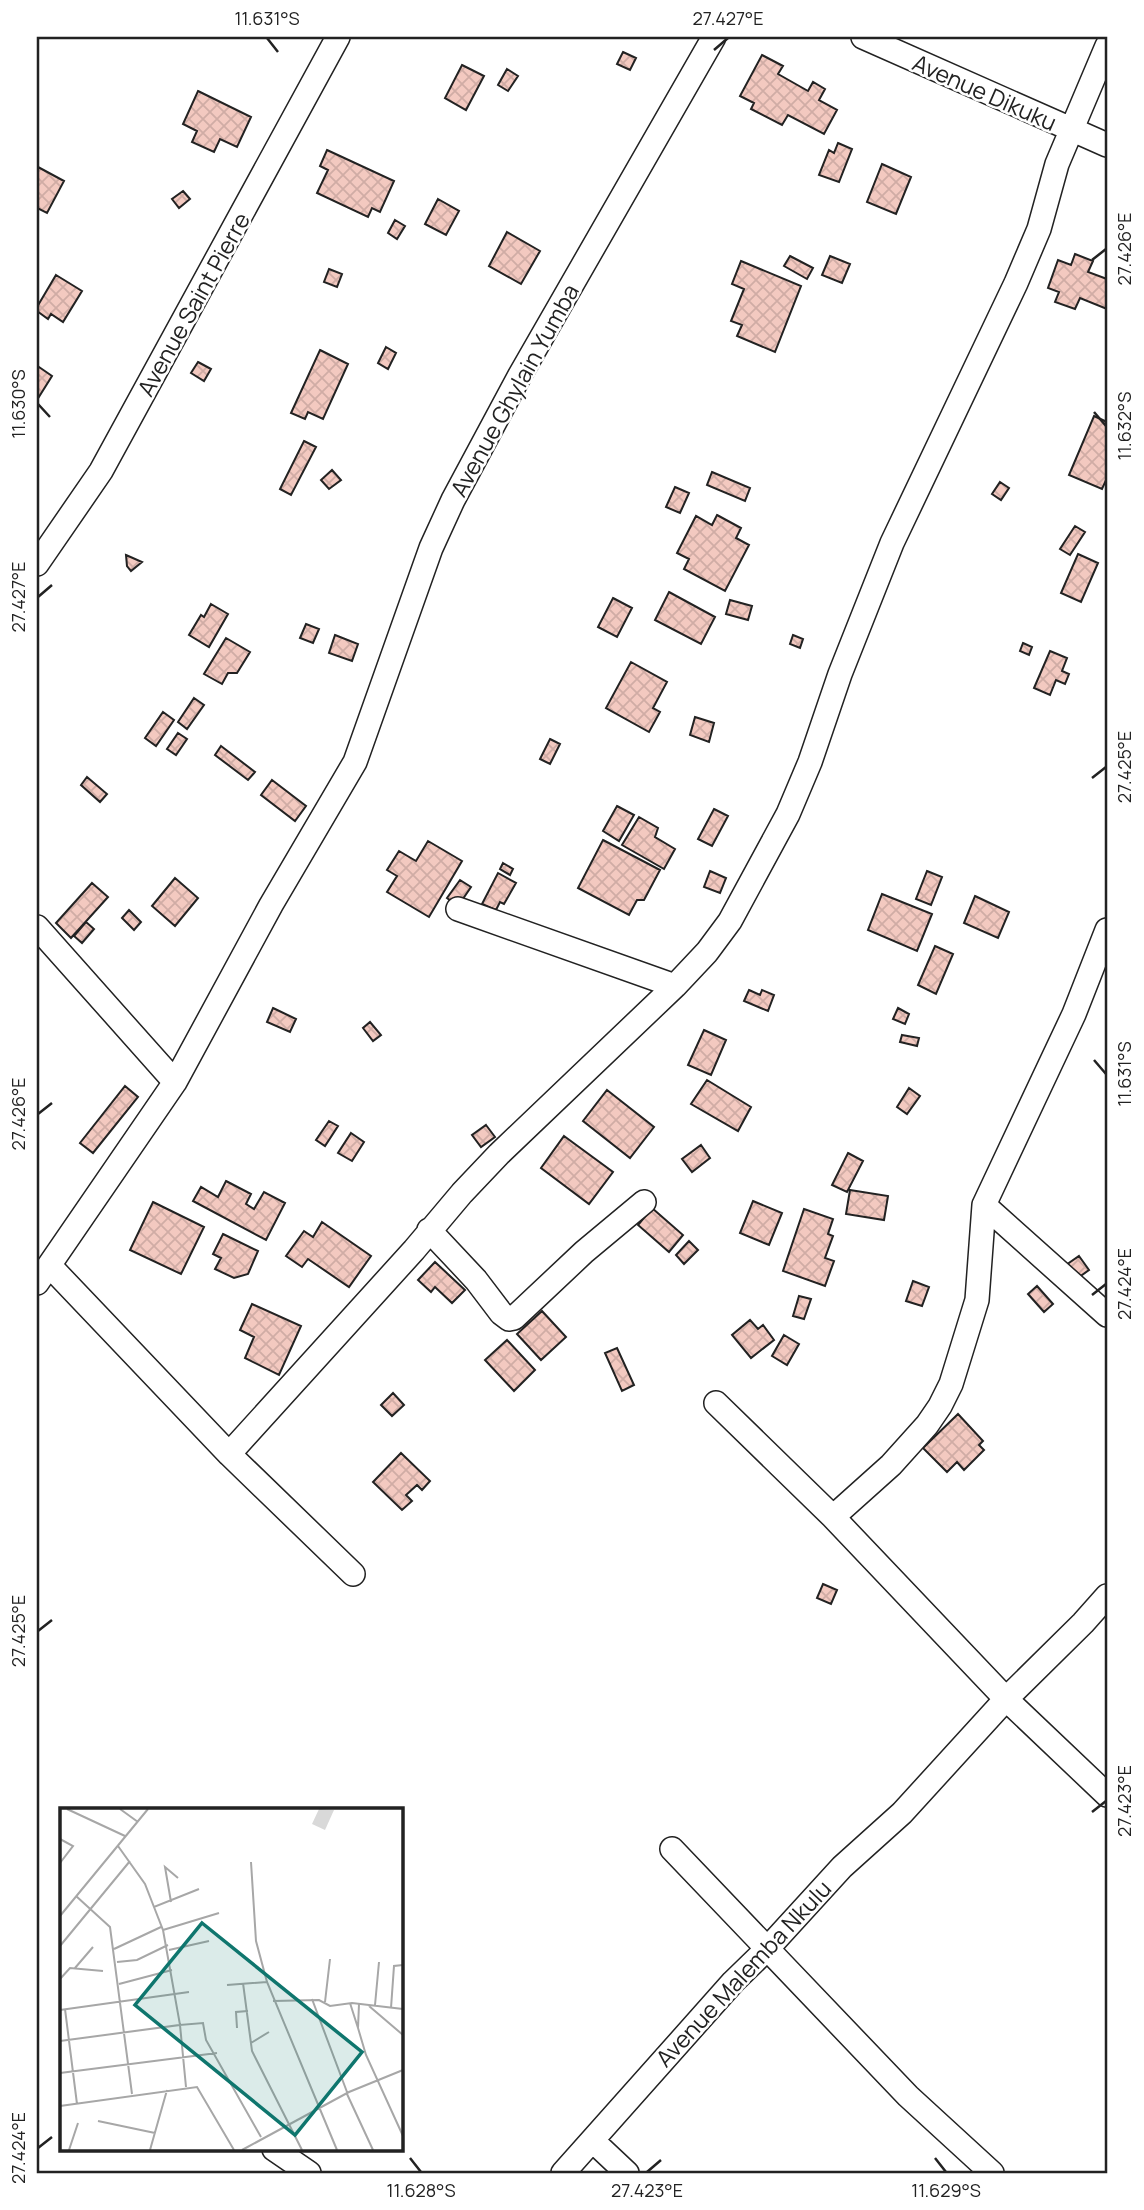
<svg xmlns="http://www.w3.org/2000/svg" width="1144" height="2210" viewBox="0 0 1144 2210" font-family="Manrope,sans-serif">
  <style>
    .building { fill: url(#building-cross-hatch); stroke: #222; stroke-width: 2 }
    .lines { fill: none; stroke-linecap: round; stroke-linejoin: round }
    .minor-casing { stroke: #222; stroke-width: 26 }
    .minor { stroke: #fff; stroke-width: 23 }
    .ticks { fill: none; stroke: #222; stroke-width: 2.5 }
    .labels { text-anchor: middle; dominant-baseline: central; stroke-width: 5; stroke-linejoin: round; paint-order: stroke }
    .street-label { font-size: 23px; fill: #222; stroke: #fff }
    .inset-road { fill: none; stroke: #a7a7a7; stroke-width: 2 }
    .view { fill: #0f766e; fill-opacity: 0.15; stroke: #0f766e; stroke-width: 3.5 }
    .inset-edge { fill: none; stroke: #222; stroke-width: 3.5 }
    .neatline { fill: none; stroke: #222; stroke-width: 2.5 }
    .ticks-label { font-size: 18px; text-anchor: middle; fill: #222 }
  </style>
  <defs>
    <pattern id="building-cross-hatch" width="8" height="8" patternUnits="userSpaceOnUse" patternTransform="scale(1.75)"><rect width="8" height="8" fill="#f3c9c0"/><path d="M0 0l8 8M0 8l8-8" fill="none" stroke="#d0aca5"/></pattern>
  </defs>
  <rect width="100%" height="100%" fill="#fff"/>
  <path class="building" d="M623,52L636,58L630,70L617,64Z
    M762,55L783,66L778,74L808,91L813,82L825,89L819,100L837,110L824,134L788,115L782,125L751,109L754,103L740,96Z
    M462,65L484,76L466,110L445,98Z
    M507,69L518,76L508,91L498,85Z
    M198,91L251,117L237,147L220,139L214,152L192,142L197,131L183,124Z
    M838,143L852,149L839,182L819,175L829,150L834,153Z
    M327,150L394,181L380,212L372,208L368,217L317,193L328,170L320,166Z
    M882,164L911,177L896,214L867,202Z
    M38,167L64,181L47,213L37,208Z
    M183,191L190,199L179,208L172,199Z
    M438,199L459,211L446,235L425,224Z
    M395,220L405,226L397,239L388,233Z
    M507,232L540,251L521,284L489,266Z
    M1075,254L1093,261L1088,272L1107,279V309L1080,298L1075,309L1055,302L1059,292L1048,288L1058,260L1071,265Z
    M790,256L813,268L807,279L784,266Z
    M830,256L850,264L842,283L822,275Z
    M741,261L801,286L775,352L737,336L742,325L731,321L744,289L732,284Z
    M329,269L342,274L337,287L324,282Z
    M56,275L82,291L63,322L51,314L48,319L37,311V307Z
    M386,347L396,353L388,369L378,363Z
    M320,350L348,364L323,419L308,412L305,419L291,413Z
    M198,362L211,369L204,381L191,373Z
    M39,367L52,376L37,400V370Z
    M1094,416L1107,422V478L1102,489L1069,475Z
    M304,441L316,447L291,495L280,489Z
    M332,470L341,480L329,489L321,480Z
    M712,472L750,488L745,501L707,485Z
    M1000,482L1009,488L1001,500L992,494Z
    M675,487L689,493L680,513L666,507Z
    M717,515L741,528L736,538L749,545L725,591L684,569L689,559L677,553L696,516L712,525Z
    M1075,526L1085,532L1070,555L1060,549Z
    M1078,554L1098,563L1081,602L1061,593Z
    M126,555L142,562L131,571L127,566Z
    M669,592L715,617L701,644L655,620Z
    M613,598L632,608L617,637L598,627Z
    M730,600L752,606L748,620L726,614Z
    M211,604L228,614L209,647L189,635L201,615L204,617Z
    M306,624L319,629L313,643L300,638Z
    M335,635L358,644L352,661L329,653Z
    M793,635L803,639L800,648L790,644Z
    M226,638L250,652L237,673H228L222,684L204,674Z
    M1023,643L1032,647L1029,655L1020,651Z
    M1050,651L1067,658L1062,671L1069,674L1065,684L1056,680L1050,695L1034,688Z
    M631,662L667,682L653,708L660,712L649,732L606,708Z
    M194,698L204,705L187,729L178,722Z
    M163,712L174,720L156,746L145,738Z
    M695,717L714,723L709,742L690,735Z
    M178,733L187,739L176,755L167,749Z
    M550,739L560,744L550,764L540,759Z
    M221,746L255,772L248,780L215,755Z
    M87,777L107,794L100,802L81,785Z
    M272,780L306,806L295,821L261,795Z
    M617,806L634,815L619,841L603,831Z
    M714,809L728,816L712,846L698,839Z
    M639,817L658,828L655,837L675,849L664,869L622,845Z
    M603,840L660,870L644,900H637L629,915L578,888Z
    M428,841L462,861L429,917L387,892L397,876L387,870L399,851L416,861Z
    M503,863L513,869L510,875L500,869Z
    M710,871L726,878L720,893L704,887Z
    M927,871L942,877L931,905L916,899Z
    M498,873L516,883L504,904L500,902L496,910L482,904Z
    M175,878L198,898L175,926L152,906Z
    M460,880L471,887L458,906L447,898Z
    M92,883L108,897L71,938L56,923Z
    M882,894L932,914L917,951L868,930Z
    M975,896L1009,912L998,938L964,923Z
    M129,910L141,922L134,930L122,918Z
    M86,922L94,929L82,943L74,936Z
    M935,946L953,954L936,994L918,985Z
    M749,990L760,995L762,990L774,995L768,1011L744,1001Z
    M273,1008L296,1019L290,1032L267,1022Z
    M898,1008L909,1014L905,1024L893,1019Z
    M370,1022L381,1035L373,1041L363,1028Z
    M704,1030L726,1040L711,1075L688,1065Z
    M902,1035L919,1038L917,1046L900,1042Z
    M707,1080L751,1107L738,1131L691,1104Z
    M125,1086L138,1097L93,1153L80,1143Z
    M909,1088L920,1096L907,1114L897,1107Z
    M607,1090L654,1127L630,1158L583,1121Z
    M329,1121L338,1126L325,1146L316,1140Z
    M486,1125L495,1137L481,1147L472,1135Z
    M351,1133L364,1142L352,1161L338,1153Z
    M564,1136L613,1172L589,1204L541,1168Z
    M701,1145L710,1158L692,1172L682,1159Z
    M848,1153L863,1161L847,1192L832,1185Z
    M226,1181L251,1194L246,1204L254,1209L264,1192L285,1203L266,1240L193,1201L201,1187L218,1197Z
    M850,1190L888,1196L884,1220L846,1214Z
    M753,1201L782,1213L769,1245L740,1233Z
    M153,1202L204,1227L181,1274L130,1250Z
    M652,1208L683,1235L669,1252L638,1225Z
    M804,1209L833,1219L828,1234L833,1236L825,1258L834,1261L825,1286L783,1271Z
    M322,1222L371,1256L349,1287L308,1259L302,1267L286,1256L304,1231L313,1237Z
    M223,1234L258,1251L248,1274L234,1278L215,1269L221,1258L213,1254Z
    M689,1241L698,1250L684,1264L676,1255Z
    M1079,1256L1089,1270L1075,1280L1066,1265Z
    M435,1262L465,1290L452,1303L435,1287L431,1292L418,1280Z
    M913,1281L929,1287L922,1306L906,1301Z
    M1037,1286L1053,1304L1044,1312L1028,1294Z
    M799,1296L811,1299L804,1319L793,1316Z
    M252,1304L301,1326L279,1375L245,1358L254,1337L240,1330Z
    M542,1311L566,1337L541,1360L517,1334Z
    M750,1320L758,1329L763,1325L774,1340L751,1358L732,1335Z
    M784,1335L799,1344L787,1365L772,1356Z
    M507,1340L535,1370L514,1391L485,1360Z
    M617,1348L634,1385L622,1391L605,1353Z
    M393,1393L404,1405L392,1416L381,1405Z
    M958,1414L983,1441L979,1445L984,1450L964,1470L957,1462L947,1472L923,1448Z
    M401,1453L430,1481L422,1490L417,1485L406,1495L412,1501L402,1510L373,1482Z
    M823,1584L837,1590L831,1604L817,1598Z"/>
  <g class="lines">
    <defs>
      <path id="minor" d="M863,37L1107,145
        M37,564L101,471L338,37
        M458,909L675,986
        M37,927L175,1082
        M984,1205L1107,1315
        M429,1230L476,1280L501,1313L509,1319L514,1318L584,1252L644,1202
        M50,1266L229,1454L353,1574
        M37,1283L175,1082L271,905L355,762L431,548L453,500L520,375L714,37
        M716,1403L833,1517
        M229,1454L414,1250L462,1193L499,1154L675,986L707,952L730,921L788,814L810,762L840,674L892,543L1016,283L1039,229L1057,164L1107,46
        M1107,1596L1083,1623L1006,1699L1107,1795
        M672,1849L908,2096L992,2173
        M593,2141L627,2173
        M274,2149L309,2173
        M563,2173L733,1982L768,1948L842,1867L902,1813L1006,1699L833,1517L891,1465L927,1425L940,1406L951,1384L977,1300L984,1205L1074,1014L1107,930"/>
    </defs>
    <use href="#minor" class="minor-casing"/>
    <use href="#minor" class="minor"/>
  </g>
  <path class="ticks" d="M267,38L278,52M714,50L728,38M1092,260L1106,249M38,404L50,417M1094,412L1106,426M38,597L52,585M1092,778L1106,767M1094,1060L1106,1074M38,1114L52,1103M1092,1295L1106,1284M38,1631L52,1620M1092,1812L1106,1801M38,2148L52,2137M410,2158L421,2172M935,2158L946,2172M647,2172L661,2160"/>
  <g class="labels">
    <g class="street-label">
      <text transform="translate(985 92) rotate(24)">Avenue Dikuku</text>
      <text transform="translate(193 304) rotate(-61)">Avenue Saint Pierre</text>
      <text transform="translate(514 390) rotate(-61)">Avenue Ghylain Yumba</text>
      <text transform="translate(743 1973) rotate(-47)">Avenue Malemba Nkulu</text>
    </g>
  </g>
  <g transform="translate(60 1808)">
    <rect width="343" height="343" fill="#fff"/>
    <path d="M259,1L274,2L265,22L252,16Z" fill="#d9d9d9"/>
    <path class="inset-road" d="M7,1L65,28M60,1L78,14M0,31L13,38L0,55M58,38L85,76L94,99L139,81M191,54L196,133L207,174L277,342M16,88L50,119L72,286M111,94L105,59L118,70M94,99L103,122L159,105M0,108L88,1M103,122L120,217L143,215L146,232L201,329M0,138L70,53M54,141L101,119M109,142L149,133M57,154L77,152L108,137M15,160L33,139M0,171L10,160L43,163M183,175L192,243L242,342M59,176L112,162M167,177L207,174M252,191L287,284M213,193L259,192L270,198L292,195L343,201M265,194L270,151M290,195L298,220M299,196L298,220L306,247L343,328M315,197L319,154M309,198L343,227M331,200L334,158L343,157M5,201L17,296M0,202L129,184M177,220L176,204L188,203M0,233L120,217L126,279M191,235L209,224M0,265L157,245M287,286L313,342M0,298L137,279L174,342M38,313L95,325M9,342L18,315M90,342L107,282M182,342L289,284L343,262"/>
    <path class="view" d="M142,115L302,244L235,327L75,197Z"/>
    <rect width="343" height="343" class="inset-edge"/>
  </g>
  <rect width="1144" height="2210" fill="none" stroke="#ffffff" stroke-width="77"/>
  <rect x="38" y="38" width="1068" height="2134" class="neatline"/>
  <g class="ticks-label">
    <text x="267" y="25">11.631°S</text>
    <text x="728" y="25">27.427°E</text>
    <text transform="translate(1125 249) rotate(-90)" y="6">27.426°E</text>
    <text transform="translate(19 404) rotate(-90)" y="6">11.630°S</text>
    <text transform="translate(1125 426) rotate(-90)" y="6">11.632°S</text>
    <text transform="translate(19 597) rotate(-90)" y="6">27.427°E</text>
    <text transform="translate(1125 767) rotate(-90)" y="6">27.425°E</text>
    <text transform="translate(1125 1074) rotate(-90)" y="6">11.631°S</text>
    <text transform="translate(19 1114) rotate(-90)" y="6">27.426°E</text>
    <text transform="translate(1125 1284) rotate(-90)" y="6">27.424°E</text>
    <text transform="translate(19 1631) rotate(-90)" y="6">27.425°E</text>
    <text transform="translate(1125 1801) rotate(-90)" y="6">27.423°E</text>
    <text transform="translate(19 2148) rotate(-90)" y="6">27.424°E</text>
    <text x="421" y="2197">11.628°S</text>
    <text x="647" y="2197">27.423°E</text>
    <text x="946" y="2197">11.629°S</text>
  </g>
</svg>
